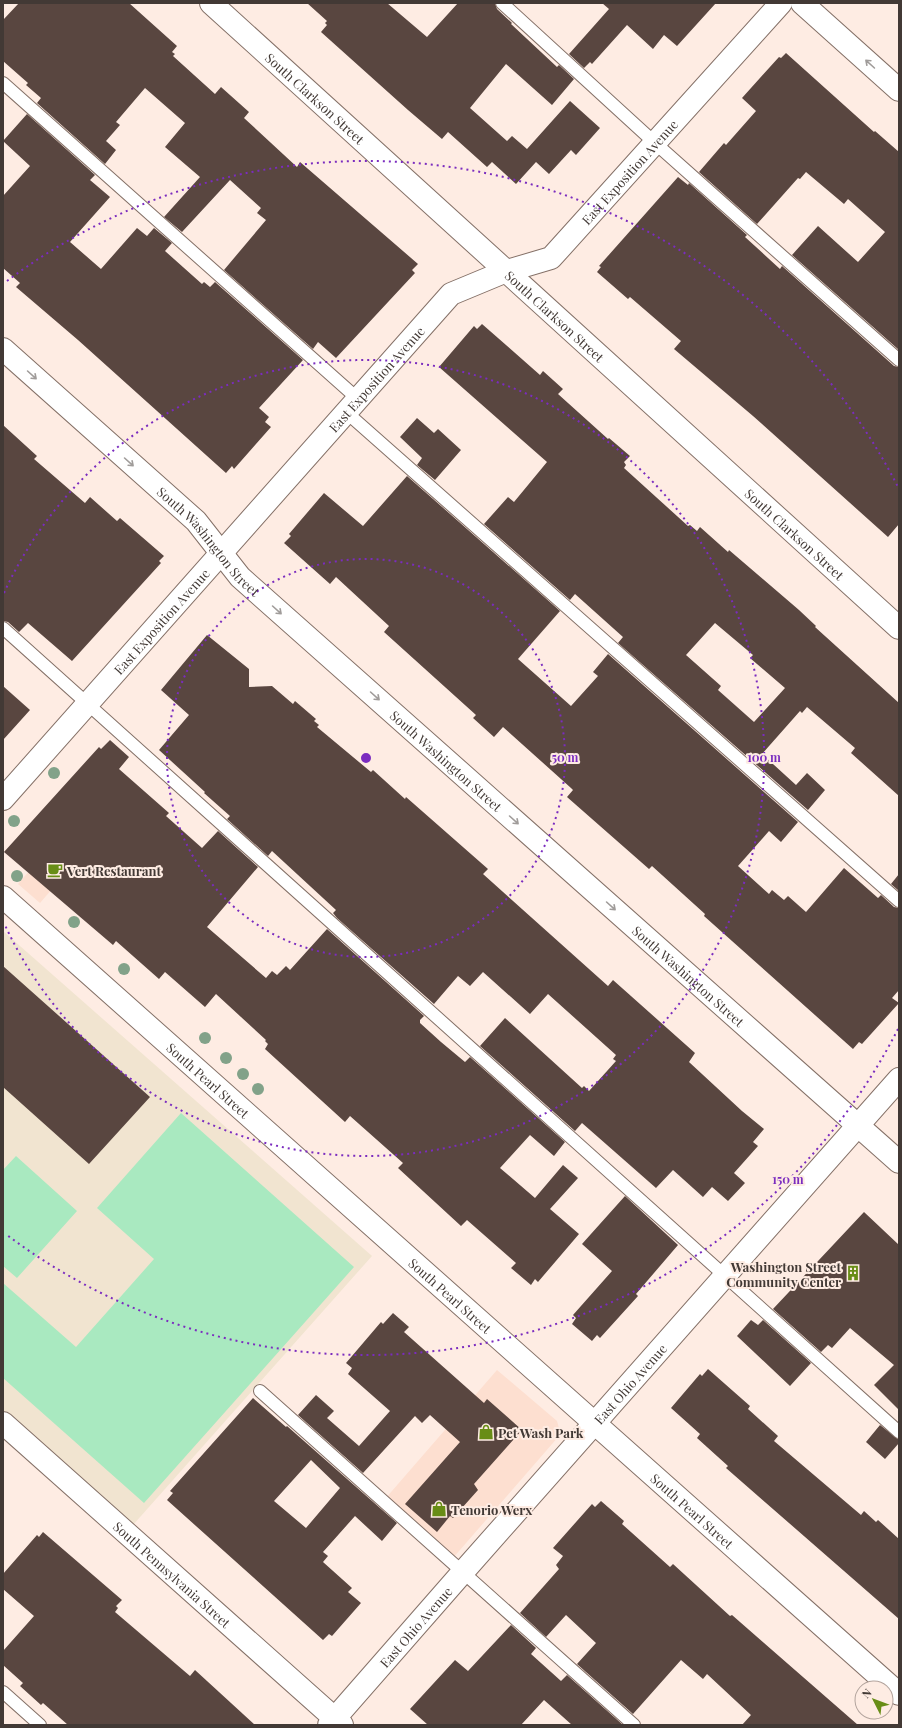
<svg xmlns="http://www.w3.org/2000/svg" width="902" height="1728" viewBox="0 0 902 1728" font-family="'Playfair Display',serif">
  <style>
    .built { fill: #fddfd0 }
    .education { fill: #f1e4d0 }
    .green { fill: #a9e9c0 }
    .building { fill: #594640; fill-rule: evenodd }
    .lines { fill: none; stroke-linecap: round; stroke-linejoin: round }
    .service-casing { stroke: #847067; stroke-width: 14 }
    .minor-casing { stroke: #847067; stroke-width: 24 }
    .tertiary-casing { stroke: #847067; stroke-width: 24 }
    .service { stroke: #fff; stroke-width: 12 }
    .minor { stroke: #fff; stroke-width: 22 }
    .tertiary { stroke: #fff; stroke-width: 22 }
    .tree { fill: #82a289 }
    .oneway { stroke: #a09c9a }
    .ring { fill: none; stroke: #7b2cbf; stroke-width: 2; stroke-dasharray: 2 4 }
    .labels { text-anchor: middle; dominant-baseline: central; stroke-width: 4; stroke-linejoin: round; paint-order: stroke }
    .street-label { font-size: 13px; fill: #423935; stroke: #feece3 }
    .poi-label { font-size: 13px; font-weight: bold; fill: #423935; stroke: #feece3; text-anchor: start }
    .centre { fill: #7b2cbf; stroke: #feece3; stroke-width: 2 }
    .ring-label { font-size: 12px; text-anchor: middle; font-weight: bold; fill: #7b2cbf; stroke: #feece3; stroke-width: 4; stroke-linejoin: round; paint-order: stroke }
  </style>
  <rect width="100%" height="100%" fill="#feece3"/>
  <path class="built" d="M70,824L92,843L40,903L18,884Z
    M497,1370L557,1421L559,1428V1436L453,1558L385,1499Z"/>
  <path class="education" d="M3,931L372,1256L133,1525L3,1410Z"/>
  <path class="green" d="M181,1113L354,1267L144,1503L3,1378V1283L76,1347L154,1259L97,1208Z
    M16,1156L77,1211L17,1278L3,1266V1170Z"/>
  <path class="building" d="M19,3H129L177,46L172,52L175,54L173,56L215,94L221,87L249,112L244,118L297,167L300,162L418,264L412,270L415,273L336,358L318,342L313,349L224,270L266,220L257,213L261,208L230,180L182,232L164,217L200,177L165,147L185,123L145,88L116,122L120,125L106,141L116,150L105,164L37,103L41,98L26,85L28,83L3,61V20Z
    M307,3H387L427,37L458,3H495L497,9L512,23L511,24L557,67L559,65L574,79L552,105L506,64L470,108L507,141L512,136L527,149L570,101L600,128L576,155L571,150L549,174L536,162L516,184L492,162L487,167L448,132L442,139L408,110L321,32L327,25L325,23L327,21Z
    M602,3H716L677,46L664,35L653,49L627,25L592,64L590,62L584,68L569,54L609,9Z
    M786,53L874,132L875,131L899,152V350L792,255L818,226L858,262L885,232L848,199L844,204L806,172L800,179L798,178L757,224L699,172L724,143L726,145L756,111L742,98L779,57L781,58Z
    M27,114L95,175L90,180L110,197L70,242L101,269L137,228L147,236L154,228L172,243L165,251L202,284L204,282L210,287L215,282L303,360L259,408L269,417L265,422L271,427L234,469L232,466L226,473L78,340L16,287L20,283L3,268V196L30,166L3,141Z
    M678,177L688,185L689,183L747,235L745,237L780,269L782,266L894,366L899,367V524L888,537L753,416L674,349L681,341L630,297L628,299L597,272L601,267L599,266Z
    M482,324L540,375L543,371L563,389L558,394L608,439L609,438L630,456L624,462L626,465L624,468L688,526L690,525L697,531L700,527L728,552L729,550L799,610L816,626L815,627L899,703V796L851,753L855,748L807,707L802,713L800,711L762,754L796,785L807,773L825,790L808,810L618,643L623,637L575,594L570,600L484,524L508,497L514,502L547,462L439,367L474,326L477,329ZM715,623L753,655L750,658L785,688L754,722L718,690L721,686L686,655Z
    M417,418L434,433L438,429L461,450L435,480L417,465L422,458L400,437Z
    M3,425L37,456L34,459L85,503L90,497L117,521L120,518L164,556L159,561L161,563L72,661L28,623L19,632L8,622L3,621Z
    M407,476L560,611L518,659L571,706L598,676L593,672L608,654L798,822L781,842L769,831L738,866L769,894L772,890L784,900L788,896L806,912L844,868L878,898L881,895L894,907L899,908V990L892,998L899,1003L862,1044L859,1042L853,1049L732,941L704,916L705,914L652,866L649,869L567,797L573,790L571,788L503,727L494,737L473,718L476,715L384,632L389,626L336,577L330,584L284,543L291,536L289,534L324,493L363,526Z
    M207,635L249,669V687L272,686L293,704L295,701L316,719L314,721L319,725L317,727L371,772L373,770L405,799L406,797L488,869L483,874L608,986L613,980L695,1053L689,1062L742,1111L764,1129L753,1142L758,1146L734,1173L745,1183L728,1201L712,1187L703,1197L673,1170L656,1188L582,1123L575,1131L480,1046L505,1018L582,1088L584,1086L589,1091L616,1061L613,1059L616,1055L548,994L530,1014L483,972L470,986L458,976L434,1004L337,918L333,913L336,910L272,851L268,856L227,819L230,816L204,793L205,792L159,750L189,715L161,690Z
    M3,686L30,710L3,740Z
    M110,740L129,757L119,769L169,813L166,816L202,848L218,831L258,867L207,927L266,978L272,971L277,975L286,966L290,970L327,929L424,1016L420,1020V1023L441,1042L465,1062L470,1057L565,1142L554,1156L530,1135L500,1168L535,1198L563,1165L578,1178L550,1209L579,1234L538,1282L535,1279L531,1285L511,1268L516,1263L467,1220L461,1226L398,1168L403,1163L350,1116L345,1122L265,1049L268,1044L265,1041L266,1040L216,994L205,1007L165,972L159,979L116,941L113,945L4,852L99,747L101,749Z
    M899,874V891L891,884Z
    M3,966L150,1097L89,1164L3,1087Z
    M625,1196L678,1245L636,1294L638,1296L600,1338L597,1335L592,1341L572,1324L576,1318L573,1315L612,1271L582,1244Z
    M864,1212L899,1245V1410L874,1385L894,1365L850,1328L832,1348L828,1345L821,1352L773,1309Z
    M393,1313L409,1327L404,1332L484,1403L487,1399L522,1430L474,1484L478,1490L453,1518L450,1516L437,1532L405,1504L460,1442L430,1415L422,1423L415,1416L363,1473L298,1415L316,1395L334,1411L327,1418L359,1446L390,1411L348,1374L352,1368L346,1363L381,1322L383,1324Z
    M751,1320L758,1325L763,1320L811,1363L790,1386L737,1336Z
    M708,1369L750,1406L748,1409L778,1436L774,1441L861,1515L864,1511L876,1522L878,1520L899,1539V1619L726,1468L728,1466L697,1438L700,1434L671,1408L700,1374L702,1376Z
    M253,1398L286,1427L287,1426L397,1523L382,1541L355,1516L323,1552L328,1556L323,1562L352,1588L348,1592L361,1603L332,1636L329,1634L323,1640L167,1500L173,1493L170,1491ZM311,1460L340,1488L306,1528L274,1501Z
    M880,1425L899,1440V1443L885,1459L866,1442Z
    M601,1501L624,1521L622,1524L670,1567L673,1564L730,1616L732,1615L858,1725H742L751,1715L707,1674L703,1679L681,1660L633,1714L577,1664L596,1643L566,1615L546,1637L520,1613L559,1569L556,1565L563,1556L553,1548L592,1504L595,1507Z
    M43,1532L122,1600L116,1606L118,1608L115,1612L190,1676L195,1670L255,1725H68L43,1703L41,1705L20,1686L23,1683L3,1665V1651L34,1616L3,1589V1574L37,1535L39,1537Z
    M511,1625L536,1648L531,1654L561,1681L567,1675L623,1725H572L544,1700L521,1725H428L410,1709L455,1660L468,1671Z"/>
  <g class="lines">
    <defs>
      <path id="service" d="M502,3L655,143L899,360
        M3,83L358,399
        M346,412L899,901
        M3,628L899,1432
        M260,1391L634,1725
        M3,1692L40,1725"/>
      <g id="minor">
        <path id="s1" d="M211,3L899,628"/>
        <path id="s2" d="M3,799L451,294L504,272L551,258L781,3"/>
        <path id="s3" d="M3,897L899,1694"/>
        <path id="s4" d="M3,1423L342,1725"/>
        <path id="s5" d="M329,1725L462,1573L899,1079"/>
      </g>
      <g id="tertiary">
        <path d="M802,3L899,90"/>
        <path id="s6" d="M3,349L196,521L240,577L899,1162"/>
      </g>
    </defs>
    <use href="#service" class="service-casing"/>
    <use href="#minor" class="minor-casing"/>
    <use href="#tertiary" class="tertiary-casing"/>
    <use href="#service" class="service"/>
    <use href="#minor" class="minor"/>
    <use href="#tertiary" class="tertiary"/>
  </g>
  <g class="tree">
    <circle cx="54" cy="773" r="6"/>
    <circle cx="14" cy="821" r="6"/>
    <circle cx="17" cy="876" r="6"/>
    <circle cx="74" cy="922" r="6"/>
    <circle cx="124" cy="969" r="6"/>
    <circle cx="205" cy="1038" r="6"/>
    <circle cx="226" cy="1058" r="6"/>
    <circle cx="243" cy="1074" r="6"/>
    <circle cx="258" cy="1089" r="6"/>
  </g>
  <defs><path id="oneway-shaft" d="M-6 0H5M1.5-3L5.5 0L1.5 3" fill="none" stroke-width="1.6" stroke-linecap="round" stroke-linejoin="round"/></defs>
  <g class="oneway">
    <use href="#oneway-shaft" transform="translate(870 64) rotate(-138)"/>
    <use href="#oneway-shaft" transform="translate(32 375) rotate(42)"/>
    <use href="#oneway-shaft" transform="translate(129 462) rotate(42)"/>
    <use href="#oneway-shaft" transform="translate(277 610) rotate(42)"/>
    <use href="#oneway-shaft" transform="translate(375 696) rotate(42)"/>
    <use href="#oneway-shaft" transform="translate(514 820) rotate(42)"/>
    <use href="#oneway-shaft" transform="translate(611 906) rotate(42)"/>
  </g>
  <g class="ring">
    <circle cx="366" cy="758" r="199"/>
    <path d="M4 593A398 398 0 1 1 4 923"/>
    <path d="M898 1029A597 597 0 0 1 7 1235M7 281A597 597 0 0 1 898 487"/>
  </g>
  <defs>
    <symbol id="cafe-bare" viewBox="-9 -9 18 18"><path d="M-5.5-4.5H6V0H3Q3 3.5 0 3.5H-2.5Q-5.5 3.5-5.5 0ZM3-3.2v2h1.7v-2ZM-6 4.5H4V6H-6Z" fill="#688d16" stroke="#feece3" stroke-width="2.5" paint-order="stroke"/></symbol>
    <symbol id="building-bare" viewBox="-9 -9 18 18"><path d="M-4-6H4V6H1V3H-1V6H-4ZM-2.5-4.3h1.7v1.8h-1.7ZM.8-4.3h1.7v1.8H.8ZM-2.5-1h1.7V.8h-1.7ZM.8-1h1.7V.8H.8Z" fill="#688d16" stroke="#feece3" stroke-width="2.5" paint-order="stroke"/></symbol>
    <symbol id="shop-bare" viewBox="-9 -9 18 18"><path d="M-5-2.5h2.3a2.7 3.5 0 0 1 5.4 0H5L5.5 6h-11ZM-1.5-2.5h3a1.5 2.3 0 0 0-3 0Z" fill="#688d16" stroke="#feece3" stroke-width="2.5" paint-order="stroke"/></symbol>
  </defs>
  <g fill-rule="evenodd">
    <use href="#cafe-bare" x="44" y="859" width="22" height="22"/>
    <use href="#building-bare" x="842" y="1262" width="22" height="22"/>
    <use href="#shop-bare" x="475" y="1421" width="22" height="22"/>
    <use href="#shop-bare" x="428" y="1498" width="22" height="22"/>
  </g>
  <g class="labels">
    <g class="street-label">
      <text stroke="none"><textPath href="#s1" startOffset="141">South Clarkson Street</textPath></text>
      <text stroke="none"><textPath href="#s2" startOffset="898">East Exposition Avenue</textPath></text>
      <text stroke="none"><textPath href="#s1" startOffset="465">South Clarkson Street</textPath></text>
      <text stroke="none"><textPath href="#s2" startOffset="562">East Exposition Avenue</textPath></text>
      <text stroke="none"><textPath href="#s1" startOffset="789">South Clarkson Street</textPath></text>
      <text stroke="none"><textPath href="#s6" startOffset="282">South Washington Street</textPath></text>
      <text stroke="none"><textPath href="#s2" startOffset="238">East Exposition Avenue</textPath></text>
      <text stroke="none"><textPath href="#s6" startOffset="606">South Washington Street</textPath></text>
      <text stroke="none"><textPath href="#s6" startOffset="930">South Washington Street</textPath></text>
      <text stroke="none"><textPath href="#s3" startOffset="275">South Pearl Street</textPath></text>
      <text stroke="none"><textPath href="#s3" startOffset="599">South Pearl Street</textPath></text>
      <text stroke="none"><textPath href="#s5" startOffset="455">East Ohio Avenue</textPath></text>
      <text stroke="none"><textPath href="#s3" startOffset="923">South Pearl Street</textPath></text>
      <text stroke="none"><textPath href="#s4" startOffset="227">South Pennsylvania Street</textPath></text>
      <text stroke="none"><textPath href="#s5" startOffset="131">East Ohio Avenue</textPath></text>
    </g>
    <g class="poi-label">
      <text x="67" y="870">Vert Restaurant</text>
      <text x="841" y="1266" text-anchor="end">Washington Street<tspan x="841" dy="15">Community Center</tspan></text>
      <text x="498" y="1432">Pet Wash Park</text>
      <text x="451" y="1509">Tenorio Werx</text>
    </g>
  </g>
  <circle cx="366" cy="758" r="6" class="centre"/>
  <g class="ring-label">
    <text x="565" y="762">50 m</text>
    <text x="764" y="762">100 m</text>
    <text x="788" y="1184">150 m</text>
  </g>
  <rect width="902" height="1728" fill="none" stroke="#423935" stroke-width="8"/>
  <g transform="translate(874 1700) rotate(312)"><circle r="19" fill="#feece3" stroke="#b3a49d"/>
  <path d="M0-3L7 15L0 10L-7 15Z" fill="#688d16"/>
  <text y="-6" font-size="11" font-weight="bold" text-anchor="middle" fill="#423935">N</text>
  </g>
</svg>
